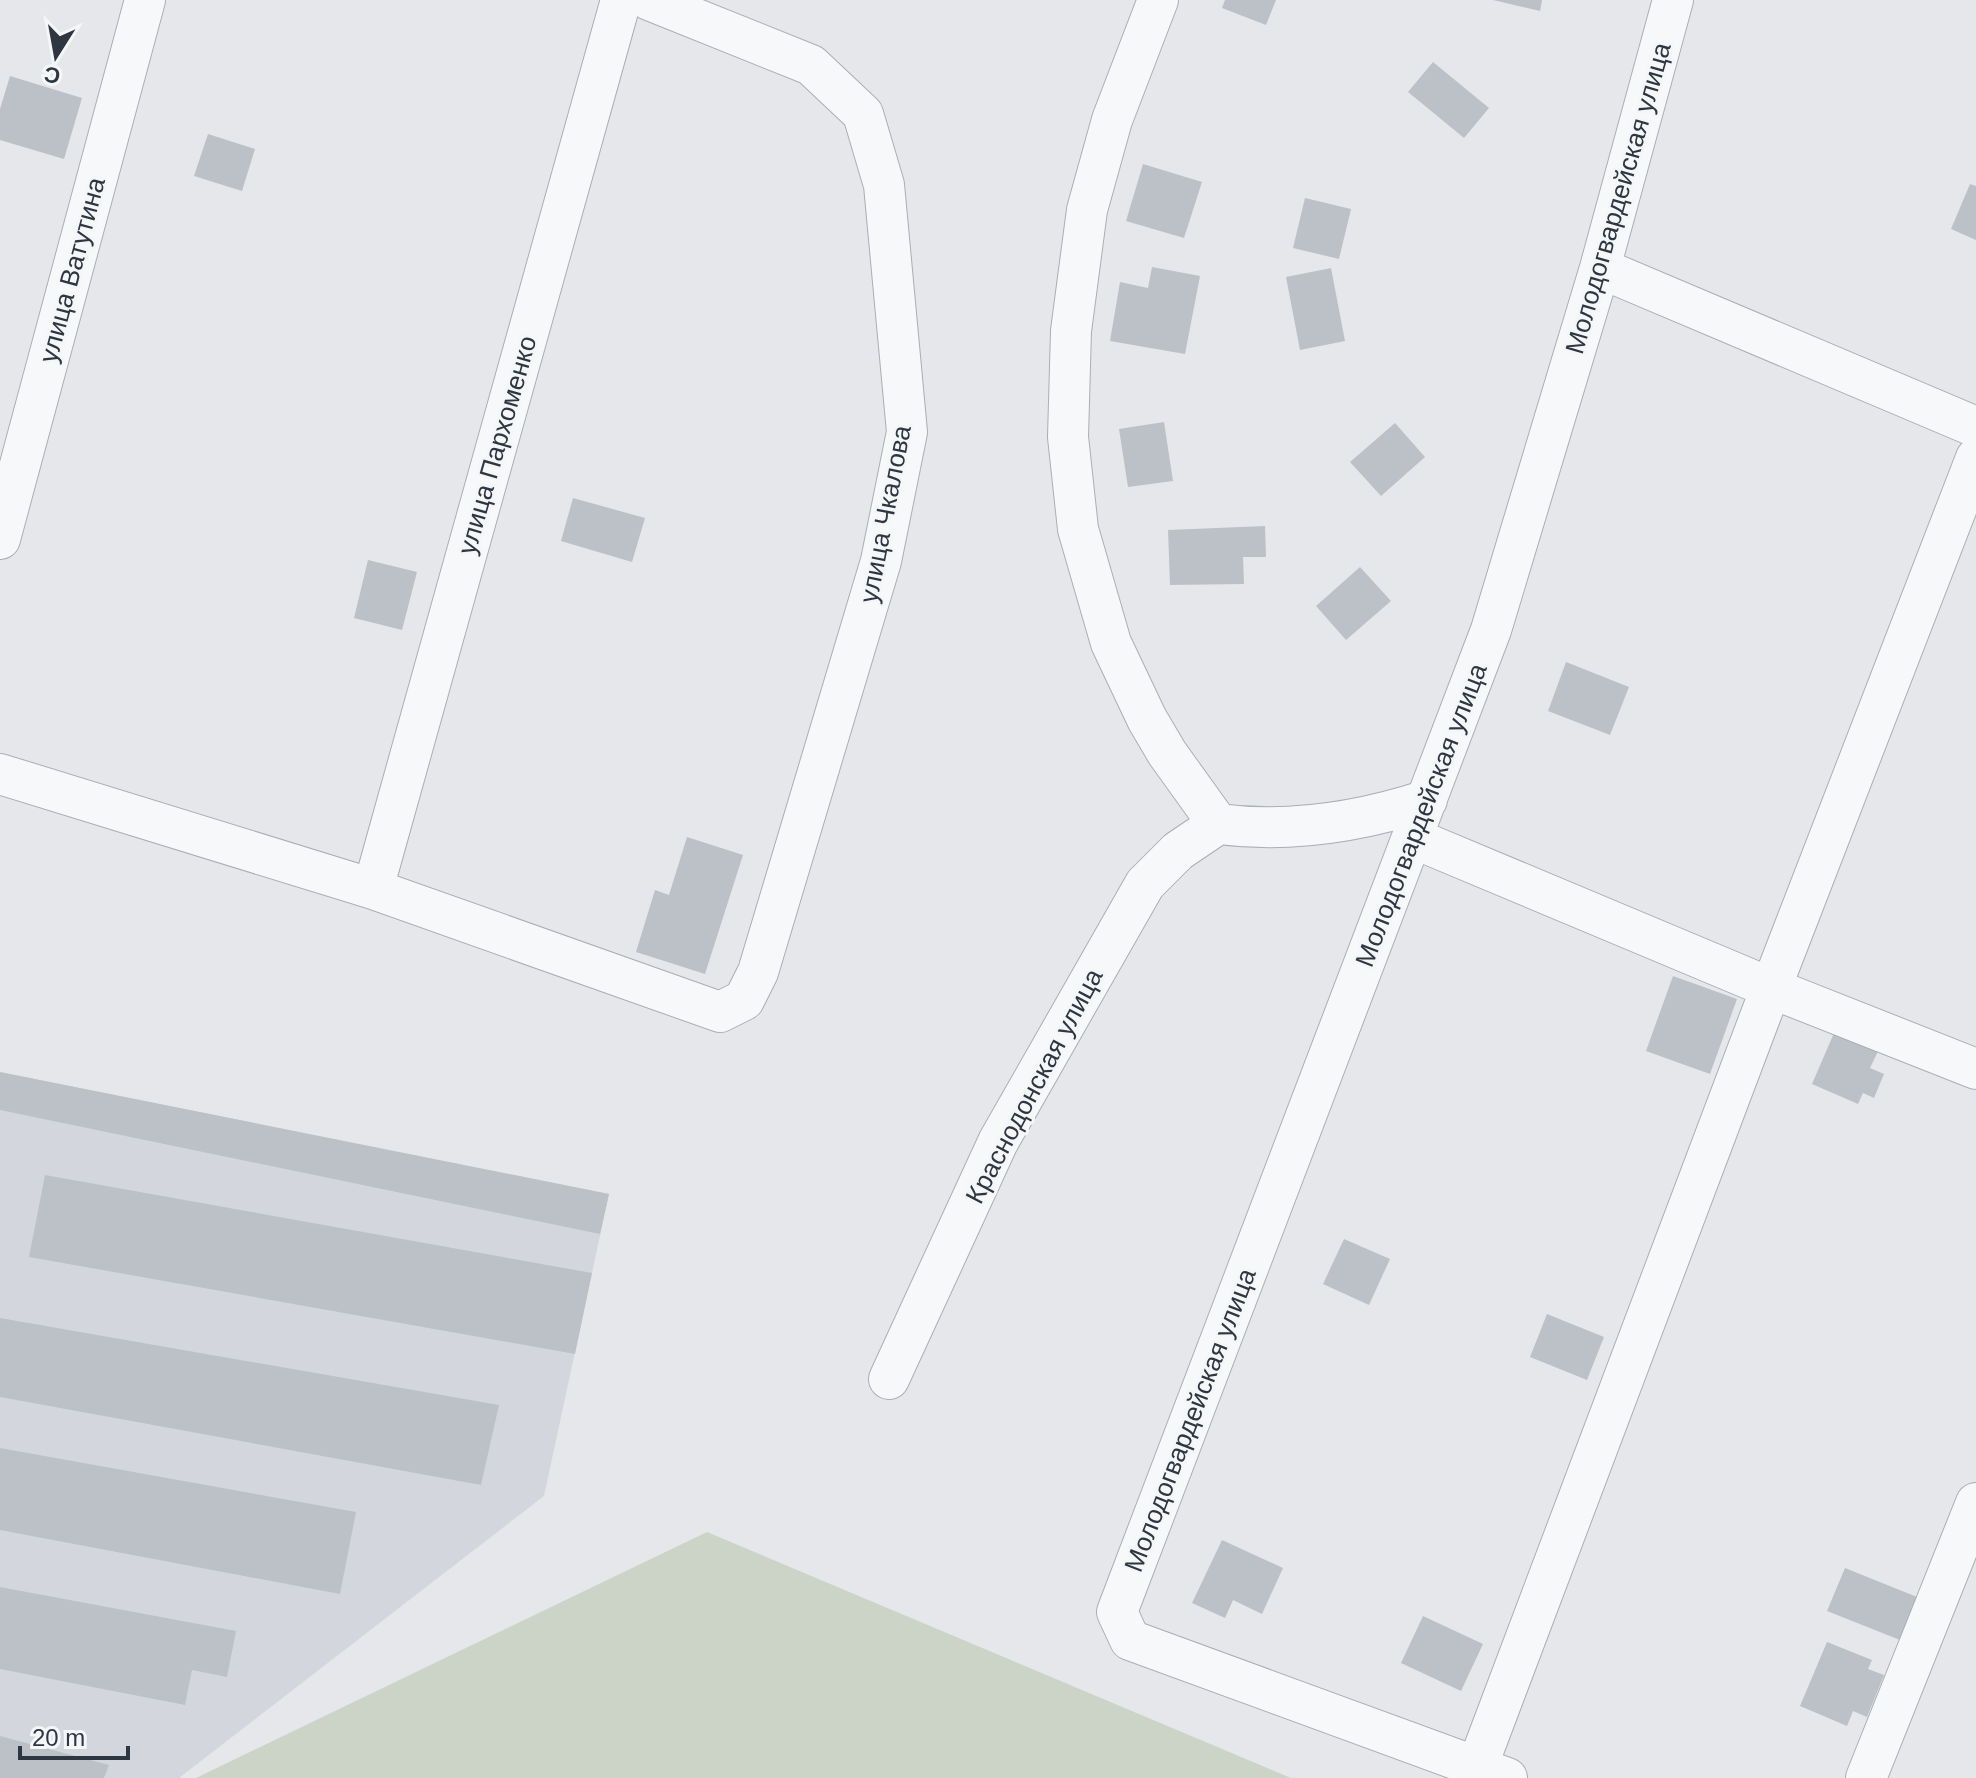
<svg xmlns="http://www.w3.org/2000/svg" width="1976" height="1778" viewBox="0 0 1976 1778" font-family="Arial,sans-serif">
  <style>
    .built { fill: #d3d7dd }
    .green { fill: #cbd4c7 }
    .building { fill: #bcc1c7 }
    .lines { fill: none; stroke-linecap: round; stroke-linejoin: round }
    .minor-casing { stroke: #aaaeb5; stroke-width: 42 }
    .minor { stroke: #f7f8f9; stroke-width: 40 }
    .labels { text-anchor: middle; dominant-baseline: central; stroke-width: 6; stroke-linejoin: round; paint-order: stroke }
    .street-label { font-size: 26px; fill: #2e3642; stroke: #f4f6f8 }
  </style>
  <rect width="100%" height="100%" fill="#e5e7eb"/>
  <path class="built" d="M0,1072L609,1194L544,1496L179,1778H0Z"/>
  <path class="green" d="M707,1532L1291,1778H196Z"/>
  <path class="building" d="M1225,0H1276L1266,25L1222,8Z
    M1493,0H1542L1540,11Z
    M1433,62L1489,108L1464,138L1408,92Z
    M10,76L82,98L64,159L0,140V109Z
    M208,134L255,149L242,191L194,176Z
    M1143,164L1202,182L1184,238L1126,221Z
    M1970,184L1976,186V240L1951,229Z
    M1305,198L1351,209L1339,259L1293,248Z
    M1152,267L1200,276L1185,354L1110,341L1120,282L1148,288Z
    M1331,268L1345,341L1300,350L1286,277Z
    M1164,422L1173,481L1128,487L1119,429Z
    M1395,423L1425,457L1381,496L1350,462Z
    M573,498L645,518L632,562L561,541Z
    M1265,526L1266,557H1243L1244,584L1170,585L1168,530Z
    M368,560L417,572L402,630L354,618Z
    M1360,567L1391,601L1346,640L1316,606Z
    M1566,662L1629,687L1610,735L1548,711Z
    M687,837L743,855L705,974L636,952L655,890L669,895Z
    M1673,976L1737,999L1710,1074L1646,1051Z
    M1837,1026L1881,1045L1870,1068L1884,1074L1874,1098L1863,1093L1858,1104L1812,1084Z
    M0,1072L609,1194L600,1234L0,1110Z
    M45,1175L592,1273L575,1354L29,1257Z
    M1344,1239L1390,1259L1369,1305L1323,1284Z
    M1547,1314L1604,1337L1587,1380L1530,1357Z
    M0,1318L499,1405L481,1485L0,1397Z
    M0,1448L356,1512L340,1594L0,1530Z
    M1222,1540L1283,1568L1262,1614L1233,1600L1225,1618L1192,1603Z
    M1845,1568L1917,1597L1900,1640L1827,1611Z
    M0,1587L236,1631L227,1677L192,1670L185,1705L0,1669Z
    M1423,1616L1483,1644L1461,1691L1401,1663Z
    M1827,1642L1872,1660L1868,1669L1884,1675L1867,1717L1853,1711L1847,1726L1800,1706Z
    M0,1736L109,1765L104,1778H0Z"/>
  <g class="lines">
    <defs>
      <path id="minor" d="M1158,0L1112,120L1087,210L1071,331L1068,437L1078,529L1111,643L1147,719L1167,753L1218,824C1289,833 1360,822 1427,800
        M1600,268L1976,427
        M0,539L145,0
        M0,774L373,889L720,1012L744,1000L758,972L881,561L907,432L884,185L863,114L811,65L649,0
        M1413,838L1771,988L1976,1069
        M373,889L621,0
        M889,1379L998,1142L1145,884L1178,851L1218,824
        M1477,1767L1771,988L1976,458
        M1507,1778L1130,1640L1117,1612L1491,630L1600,268L1673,0
        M1866,1778L1976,1503"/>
    </defs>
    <use href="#minor" class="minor-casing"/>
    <use href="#minor" class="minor"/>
  </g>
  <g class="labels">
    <g class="street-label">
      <text transform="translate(1618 198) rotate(-74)">Молодогвардейская улица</text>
      <text transform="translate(72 270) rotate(-75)">улица Ватутина</text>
      <text transform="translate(497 445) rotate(-74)">улица Пархоменко</text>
      <text transform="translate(885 514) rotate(-79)">улица Чкалова</text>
      <text transform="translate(1421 815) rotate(-69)">Молодогвардейская улица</text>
      <text transform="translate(1034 1086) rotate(-62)">Краснодонская улица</text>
      <text transform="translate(1190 1420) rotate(-69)">Молодогвардейская улица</text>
    </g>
  </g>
  <g transform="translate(56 56) rotate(191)" stroke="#f4f6f8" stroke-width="6" paint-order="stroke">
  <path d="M0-6L14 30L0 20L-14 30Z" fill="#2e3642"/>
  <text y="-12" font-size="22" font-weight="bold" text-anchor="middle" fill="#2e3642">С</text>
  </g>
  <path d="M20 1746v12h108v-12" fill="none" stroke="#2e3642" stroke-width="4"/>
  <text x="32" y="1746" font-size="24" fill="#2e3642" stroke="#f4f6f8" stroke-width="6" paint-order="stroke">20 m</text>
</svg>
